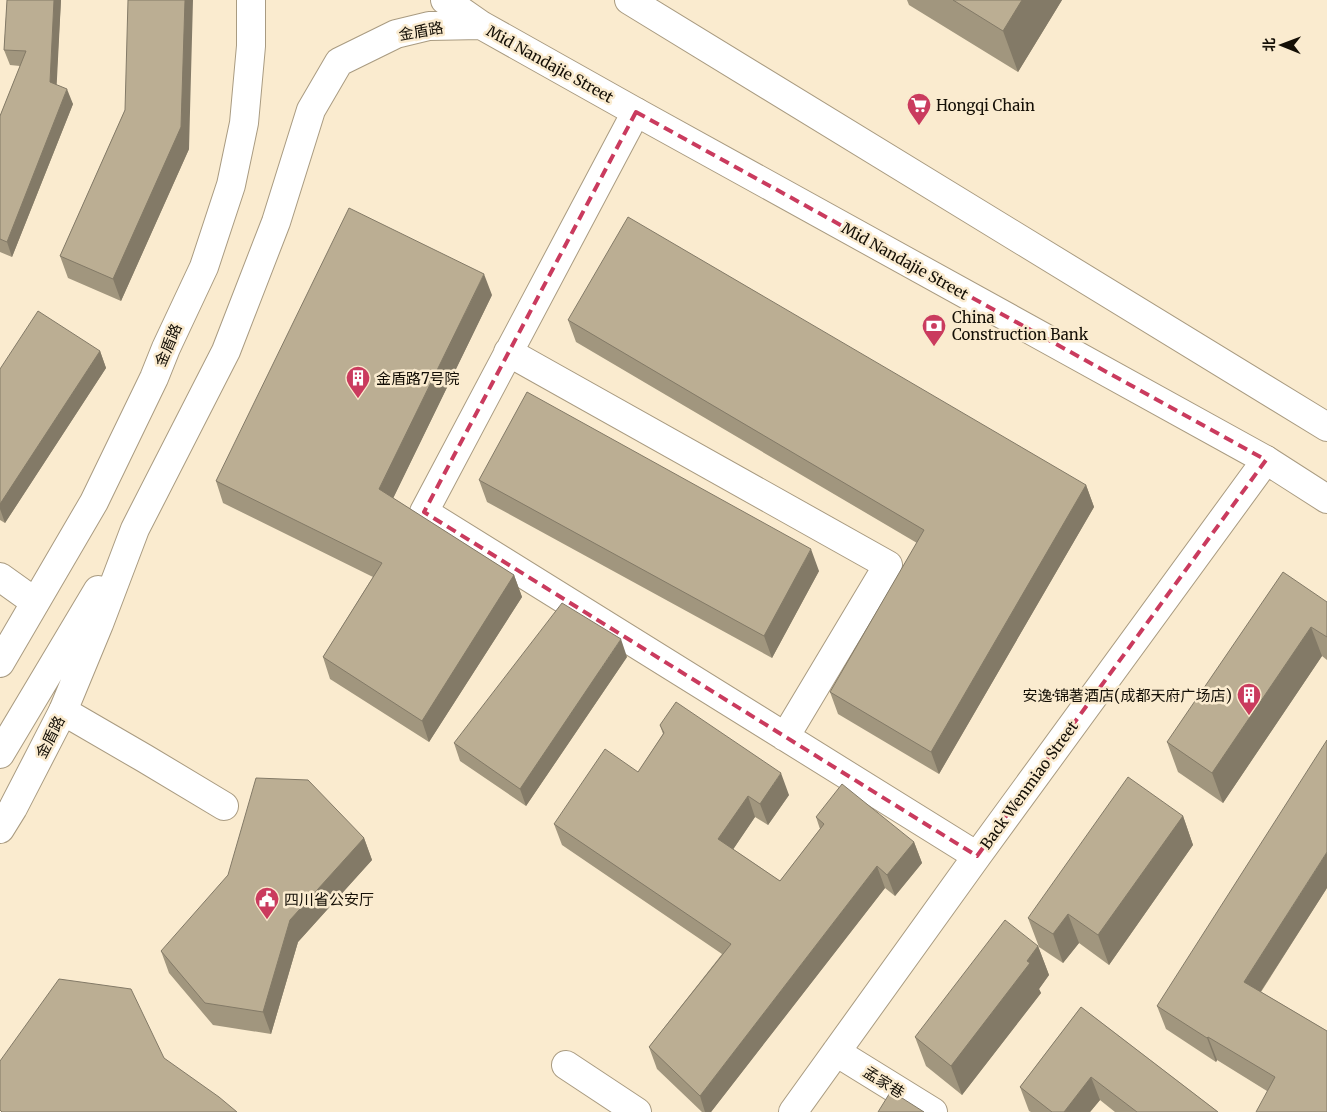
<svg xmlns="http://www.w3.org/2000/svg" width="1327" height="1112" viewBox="0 0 1327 1112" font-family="Merriweather,'Noto Sans SC',serif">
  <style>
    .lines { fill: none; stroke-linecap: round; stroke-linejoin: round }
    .minor-casing { stroke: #a99b81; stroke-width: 30 }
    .major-casing { stroke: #a99b81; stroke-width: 30 }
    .minor { stroke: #fff; stroke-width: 28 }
    .major { stroke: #fff; stroke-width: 28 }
    .wall { fill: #a1967e }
    .shaded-wall { fill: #837a67 }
    .building { fill: #bbae93; stroke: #837a67 }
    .marked { fill: none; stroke: #ca3b5e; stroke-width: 4; stroke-dasharray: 10 6; stroke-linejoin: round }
    .labels { text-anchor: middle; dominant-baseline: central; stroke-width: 5; stroke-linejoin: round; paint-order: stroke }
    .street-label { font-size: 15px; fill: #140f06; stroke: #faebcf }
    .poi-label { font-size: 15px; fill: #140f06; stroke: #faebcf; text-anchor: start }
  </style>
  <rect width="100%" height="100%" fill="#faebcf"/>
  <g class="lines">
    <defs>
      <path id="minor" d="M636,112L424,512L977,856
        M508,352L888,565L785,737
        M0,577L35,602
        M63,711L144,758L224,806
        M836,1052L933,1112
        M566,1065L637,1112
        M793,1112L977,856L1266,460"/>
      <path id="major" d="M445,0L481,25L636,112L1266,460L1327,499
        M629,0L1327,427
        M0,663L94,502L154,378L166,348L204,267L231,185L244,123L251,46V0
        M0,754L98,590
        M0,829L13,808L63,711L99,624L135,529L226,351L276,222L311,110L339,62L396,34L429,26L481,25"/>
    </defs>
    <use href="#minor" class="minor-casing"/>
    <use href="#major" class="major-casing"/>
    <use href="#minor" class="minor"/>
    <use href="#major" class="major"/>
  </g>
  <path class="wall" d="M7,0H61L56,85L73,104L12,257L0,252V116L20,66L10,65L4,50Z
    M907,0H1062L1018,72L909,5Z
    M125,110L189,149L121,301L68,278L60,256Z
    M492,295L393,498L514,575L522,597L429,742L330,679L323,657L373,577L223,503L216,481Z
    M568,320L1086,485L1094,507L939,774L838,714L830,692L917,543L576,342Z
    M100,351L106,368L5,523L0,520V369Z
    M479,480L819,571L772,658L487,502Z
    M1327,602V660L1322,656L1223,803L1178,772L1167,742Z
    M627,657L526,806L460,761L454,743Z
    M660,725L789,795L768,825L755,817L733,849L780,881L820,829L816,817L914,842L922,863L895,896L885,888L711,1112H702L657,1069L649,1047L722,954L562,845L554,824L638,772L663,734Z
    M1183,816L1193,845L1109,965L1079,943L1063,963L1039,947L1028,918Z
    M364,838L372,860L298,942L271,1034L213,1025L169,973L161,951Z
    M1327,888L1261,992L1327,1031L1267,1091L1217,1060L1216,1062L1166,1029L1157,1006Z
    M1038,946L1049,975L1039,989L1041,993L962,1095L926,1066L915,1037Z
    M1081,1007L1218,1112H1115L1100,1100L1090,1112H1031L1029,1111L1020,1087Z"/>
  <path class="shaded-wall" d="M54,0H61L56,98L50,82Z
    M185,0H193L189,149L121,301L113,279Z
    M1022,0H1062L1018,72L1003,31Z
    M67,89L73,104L12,257L7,242Z
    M484,274L492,295L387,511L379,489Z
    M100,351L106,368L5,523L0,509V504Z
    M1086,485L1094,507L939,774L931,752Z
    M811,549L819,571L772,658L764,636Z
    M514,575L522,597L429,742L422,721Z
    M1311,627L1322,656L1223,803L1212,773Z
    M621,639L627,657L526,806L520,789Z
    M781,773L789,795L768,825L760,804Z
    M748,796L755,817L726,860L718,839Z
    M1183,816L1193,845L1109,965L1098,935Z
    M364,838L372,860L298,942L271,1034L263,1012L290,920Z
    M914,842L922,863L895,896L887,875Z
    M1327,852V888L1252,1005L1244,982Z
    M877,866L885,888L711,1112H705L700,1096Z
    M1068,914L1079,943L1063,963L1053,934Z
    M1038,946L1049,975L1039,989L1041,993L962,1095L951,1066Z
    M1208,1037L1217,1060L1216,1062L1207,1038Z
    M1091,1077L1100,1100L1090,1112H1064Z"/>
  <path class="building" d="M7,0H54L50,82L67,89L7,242L0,239V116L26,51L4,50Z
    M128,0H185L181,127L113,279L60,256L125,110Z
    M953,0H1022L1003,31Z
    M349,208L484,274L379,489L514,575L422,721L323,657L382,563L216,481Z
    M628,217L1086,485L931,752L830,692L924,530L568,320Z
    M38,311L100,351L0,504V369Z
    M527,392L811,549L764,636L479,480Z
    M1283,572L1327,602V637L1311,627L1212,773L1167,742Z
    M562,603L621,639L520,789L454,743Z
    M676,702L781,773L760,804L748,796L718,839L780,881L824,824L816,817L842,784L914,842L887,875L877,866L700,1096L649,1047L731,944L554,824L605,749L638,772L664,733L660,725Z
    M1327,740V852L1244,982L1327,1031V1112H1256L1275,1077L1208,1037L1207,1038L1157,1006Z
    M1128,777L1183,816L1098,935L1068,914L1053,934L1028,918Z
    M256,778L308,780L364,838L290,920L263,1012L205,1003L161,951L228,875Z
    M1005,920L1038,946L1027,961L1030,963L951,1066L915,1037Z
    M59,979L131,989L164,1058L219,1097L237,1112H2L0,1110V1061Z
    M1081,1007L1218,1112H1137L1091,1077L1064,1112H1052L1020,1087Z
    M891,1091L924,1112H878Z"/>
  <path class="marked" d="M636,112L1266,460L977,856L424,512Z"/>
  <defs>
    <symbol id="supermarket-pin" viewBox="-11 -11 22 30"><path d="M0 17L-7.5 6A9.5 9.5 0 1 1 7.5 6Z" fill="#ca3b5e" stroke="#faebcf"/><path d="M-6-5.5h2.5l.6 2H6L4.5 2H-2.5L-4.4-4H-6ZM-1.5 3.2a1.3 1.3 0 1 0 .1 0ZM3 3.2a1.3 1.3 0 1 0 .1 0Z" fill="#fff"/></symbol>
    <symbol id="bank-pin" viewBox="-11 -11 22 30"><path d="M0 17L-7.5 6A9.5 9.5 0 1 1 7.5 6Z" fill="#ca3b5e" stroke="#faebcf"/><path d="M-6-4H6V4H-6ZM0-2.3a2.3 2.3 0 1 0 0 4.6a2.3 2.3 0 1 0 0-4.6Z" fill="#fff"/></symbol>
    <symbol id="building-pin" viewBox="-11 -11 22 30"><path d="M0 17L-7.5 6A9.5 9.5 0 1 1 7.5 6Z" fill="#ca3b5e" stroke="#faebcf"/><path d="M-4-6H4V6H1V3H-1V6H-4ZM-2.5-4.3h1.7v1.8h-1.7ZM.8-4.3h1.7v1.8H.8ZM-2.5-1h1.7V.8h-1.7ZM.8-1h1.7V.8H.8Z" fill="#fff"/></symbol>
    <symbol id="civic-pin" viewBox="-11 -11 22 30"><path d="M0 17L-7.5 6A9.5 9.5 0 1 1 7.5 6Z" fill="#ca3b5e" stroke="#faebcf"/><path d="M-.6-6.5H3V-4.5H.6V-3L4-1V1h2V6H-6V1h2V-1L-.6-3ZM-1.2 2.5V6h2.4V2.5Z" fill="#fff"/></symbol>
  </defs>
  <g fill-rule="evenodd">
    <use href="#supermarket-pin" x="905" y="91" width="28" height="38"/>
    <use href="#bank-pin" x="920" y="312" width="28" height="38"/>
    <use href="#building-pin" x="344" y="364" width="28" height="38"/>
    <use href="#building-pin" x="1235" y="681" width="28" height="38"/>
    <use href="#civic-pin" x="253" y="885" width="28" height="38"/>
  </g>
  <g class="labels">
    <g class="street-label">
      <text transform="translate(421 31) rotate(-10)">金盾路</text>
      <text transform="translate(550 64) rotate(29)">Mid Nandajie Street</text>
      <text transform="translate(905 261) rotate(29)">Mid Nandajie Street</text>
      <text transform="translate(168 345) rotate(-67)">金盾路</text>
      <text transform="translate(50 737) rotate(-63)">金盾路</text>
      <text transform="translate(1029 785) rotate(-54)">Back Wenmiao Street</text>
      <text transform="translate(884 1082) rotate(32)">孟家巷</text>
    </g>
    <g class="poi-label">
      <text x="936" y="105">Hongqi Chain</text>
      <text x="952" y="317">China<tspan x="952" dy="17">Construction Bank</tspan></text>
      <text x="376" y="378">金盾路7号院</text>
      <text x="1232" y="695" text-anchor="end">安逸·锦著酒店(成都天府广场店)</text>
      <text x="284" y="899">四川省公安厅</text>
    </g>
  </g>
  <g transform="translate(1282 45) rotate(271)" stroke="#faebcf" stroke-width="4" paint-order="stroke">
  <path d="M0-4L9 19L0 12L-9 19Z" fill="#140f06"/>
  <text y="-8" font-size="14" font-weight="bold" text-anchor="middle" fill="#140f06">北</text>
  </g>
</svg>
